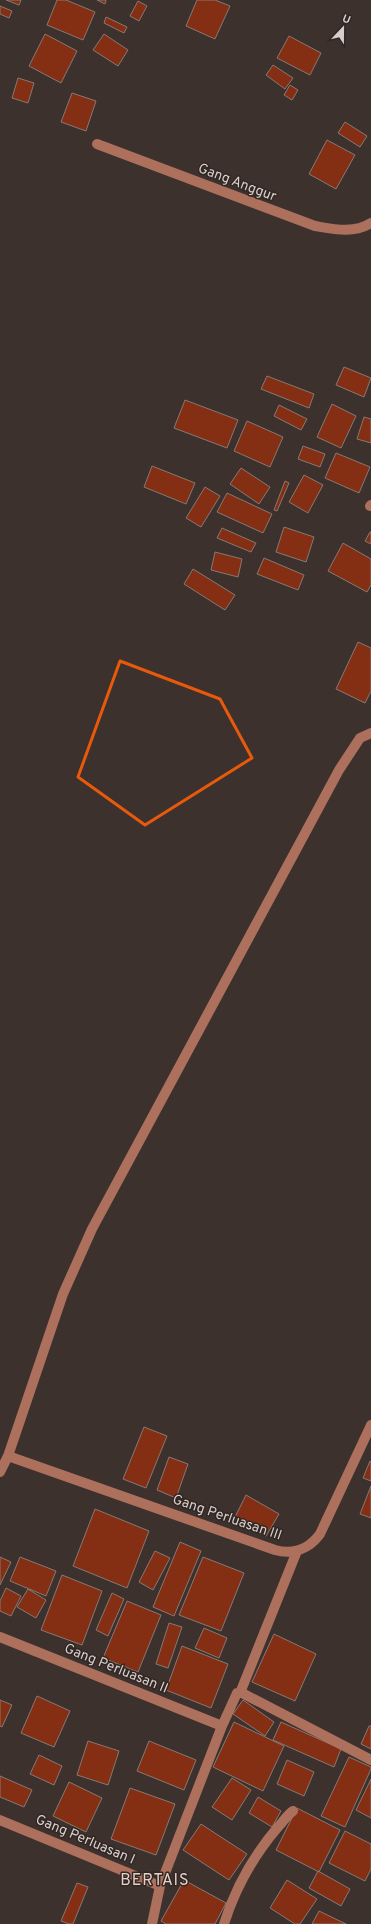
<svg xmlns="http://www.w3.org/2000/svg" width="371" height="1924" viewBox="0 0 371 1924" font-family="Overpass,sans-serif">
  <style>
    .building { fill: #842f13; stroke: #867975 }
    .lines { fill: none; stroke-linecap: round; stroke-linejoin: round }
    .minor { stroke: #ac705d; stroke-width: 10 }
    .marked { fill: none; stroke: #e8590c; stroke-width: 3; stroke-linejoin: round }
    .labels { text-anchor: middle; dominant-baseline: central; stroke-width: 3; stroke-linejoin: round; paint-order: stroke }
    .street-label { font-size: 14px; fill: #d7cfcd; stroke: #322723 }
    .quarter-label { font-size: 16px; letter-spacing: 1px; fill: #e1d2cd; stroke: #322723 }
  </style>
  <rect width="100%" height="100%" fill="#3c312d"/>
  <path class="building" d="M6,0H21L19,5Z
    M57,0H66L95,12L83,40L47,25Z
    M97,0H106L105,4Z
    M197,0H215L230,6L215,39L186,26Z
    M138,1L147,6L139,21L130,16Z
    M0,6L12,11L9,18L0,14Z
    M106,17L127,27L124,33L104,23Z
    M45,34L77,51L61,83L29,66Z
    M104,34L128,50L118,66L93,50Z
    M289,36L321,53L310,75L277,58Z
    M273,65L293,78L285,89L266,75Z
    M18,78L34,83L28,103L12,98Z
    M290,85L298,90L292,100L284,95Z
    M72,93L96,101L86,131L61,122Z
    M345,122L367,136L360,147L338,133Z
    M327,140L355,155L336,189L309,174Z
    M344,367L371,378L364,397L336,385Z
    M267,376L314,394L309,408L261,389Z
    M185,400L238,420L227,448L174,428Z
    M332,404L356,416L341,448L317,437Z
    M279,405L307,419L301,430L274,416Z
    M364,417L371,419V443L357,439Z
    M247,421L283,437L270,467L234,451Z
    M303,446L325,454L320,467L298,459Z
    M336,453L370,467L359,493L325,478Z
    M152,466L195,483L186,504L144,487Z
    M241,468L270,487L259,504L230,484Z
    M304,475L323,485L308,513L289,502Z
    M285,481L289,483L277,511L274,510Z
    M205,487L220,496L201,527L186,518Z
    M227,493L272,514L263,533L217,512Z
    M284,527L314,537L306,562L276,552Z
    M222,528L256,543L251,552L217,538Z
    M370,532H371V544L365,541Z
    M343,543L371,559V585L367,592L328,571Z
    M215,552L242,559L238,577L211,570Z
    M264,558L304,575L298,590L257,574Z
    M193,569L235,595L225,610L184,584Z
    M358,642L371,648V691L365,703L336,689Z
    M144,1427L167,1436L146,1488L123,1479Z
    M169,1457L188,1464L176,1498L157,1490Z
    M370,1461L371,1462V1481L363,1478Z
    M371,1486V1518L360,1514Z
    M246,1495L279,1514L266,1536L234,1519Z
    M95,1509L149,1531L127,1588L73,1566Z
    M180,1542L201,1551L174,1616L153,1607Z
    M155,1551L170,1558L153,1590L139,1582Z
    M0,1557L11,1562L0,1585Z
    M20,1557L56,1571L46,1596L10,1581Z
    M203,1557L244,1573L221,1631L179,1615Z
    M62,1575L102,1591L82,1645L41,1630Z
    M6,1588L21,1596L11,1616L0,1611V1601Z
    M28,1589L46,1600L36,1618L17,1607Z
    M112,1593L124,1599L108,1636L96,1630Z
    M127,1601L161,1615L138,1672L103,1658Z
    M169,1623L182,1627L168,1668L156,1664Z
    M204,1628L227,1638L219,1658L195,1648Z
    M274,1634L316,1654L295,1701L252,1682Z
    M182,1646L228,1664L211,1708L166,1690Z
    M37,1696L70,1711L54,1747L21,1733Z
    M0,1700L12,1705L2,1727L0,1726Z
    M243,1700L274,1722L265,1736L233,1714Z
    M234,1722L284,1746L263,1791L213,1767Z
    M281,1722L341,1749L334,1767L273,1740Z
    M369,1726H371V1749L361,1744Z
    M88,1741L119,1751L108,1785L77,1775Z
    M149,1741L196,1760L184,1790L137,1771Z
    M39,1755L62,1766L54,1785L30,1774Z
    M349,1757L371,1767V1769L345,1827L321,1816Z
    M287,1760L314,1772L304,1796L277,1784Z
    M0,1776L32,1790L24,1807L0,1797Z
    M232,1778L251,1790L232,1820L212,1807Z
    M371,1779V1818L356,1810Z
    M69,1782L102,1798L86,1832L53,1816Z
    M130,1788L175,1804L156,1855L111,1839Z
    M258,1797L281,1811L272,1827L249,1813Z
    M297,1808L340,1830L319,1872L276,1850Z
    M201,1824L247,1854L229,1880L183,1850Z
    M345,1831L371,1844V1869L365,1881L329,1863Z
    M318,1871L350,1889L341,1906L309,1888Z
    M184,1880L226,1903L215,1924H166L161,1921Z
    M287,1880L317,1899L300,1924H295L270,1908Z
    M77,1883L88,1887L73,1924H69L61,1921Z
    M319,1911L346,1924H312Z"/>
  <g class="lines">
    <path class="minor" d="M97,144L315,226C333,229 354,234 371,223
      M370,506L371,505
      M8,1456L275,1550C293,1555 309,1549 320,1534L371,1425
      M0,1472L8,1456L63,1294L92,1229L339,770L360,738L371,733
      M0,1637L222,1726
      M240,1693L297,1551
      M0,1820L160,1886
      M152,1924L160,1886L222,1726L237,1693H242L371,1760
      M224,1924C235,1889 254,1855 278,1827C283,1822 287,1815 293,1811"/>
  </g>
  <path class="marked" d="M120,661L220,699L252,758L145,825L78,777Z"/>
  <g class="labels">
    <g class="street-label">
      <text transform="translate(237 183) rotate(21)">Gang Anggur</text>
      <text transform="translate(227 1518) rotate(19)">Gang Perluasan III</text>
      <text transform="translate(116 1669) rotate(22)">Gang Perluasan II</text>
      <text transform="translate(85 1840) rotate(23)">Gang Perluasan I</text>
    </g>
    <g class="quarter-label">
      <text x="155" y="1881">BERTAIS</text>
    </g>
  </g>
  <g transform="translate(343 28) rotate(22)" stroke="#322723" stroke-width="3" paint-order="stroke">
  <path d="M0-3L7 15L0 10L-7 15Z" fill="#d7cfcd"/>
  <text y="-6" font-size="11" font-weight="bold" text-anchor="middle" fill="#d7cfcd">U</text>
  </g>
</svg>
